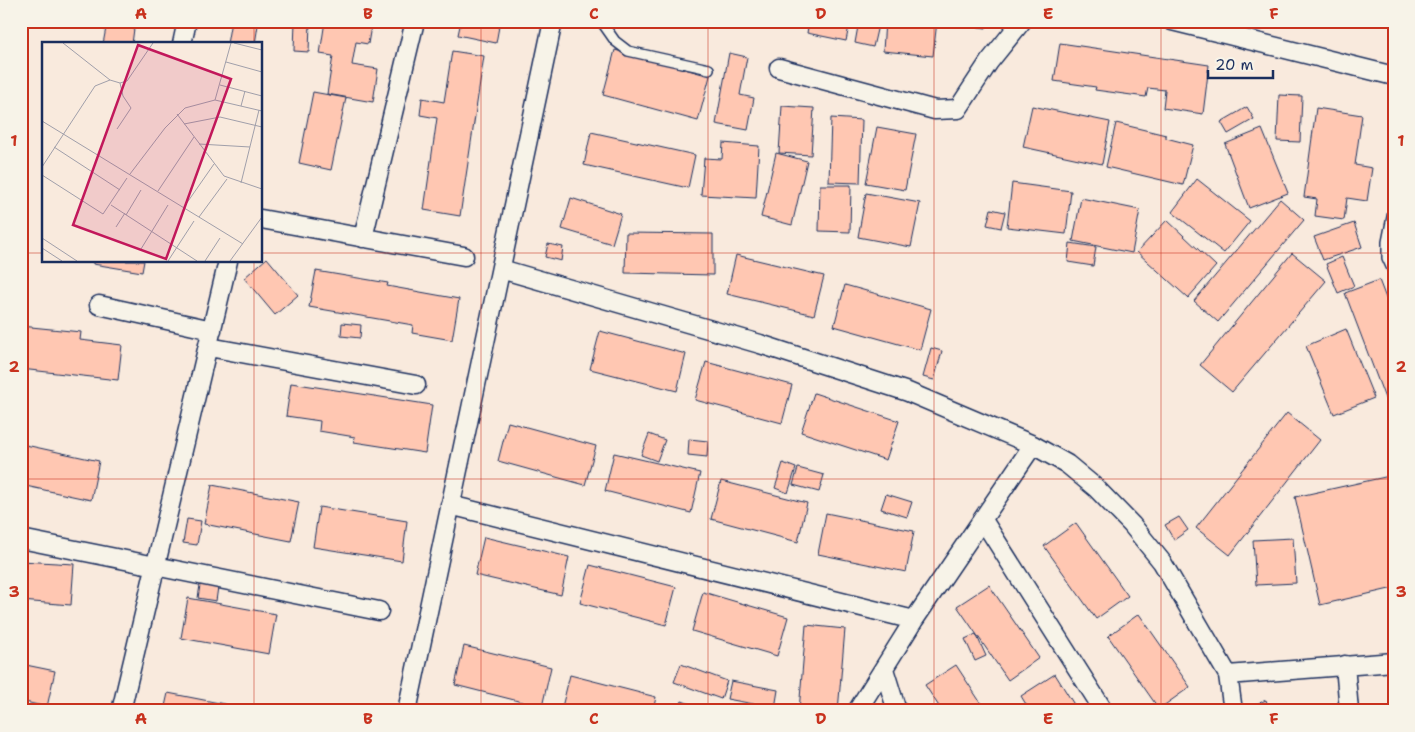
<svg xmlns="http://www.w3.org/2000/svg" width="1415" height="732" viewBox="0 0 1415 732" font-family="'Shantell Sans',sans-serif">
  <style>
    .building { fill: #ffc7b2; stroke: #1b2f5e }
    .lines { fill: none; stroke-linecap: round; stroke-linejoin: round }
    .service-casing { stroke: #1b2f5e; stroke-width: 12 }
    .minor-casing { stroke: #1b2f5e; stroke-width: 21 }
    .service { stroke: #f7f3e8; stroke-width: 9 }
    .minor { stroke: #f7f3e8; stroke-width: 18 }
    .grid { fill: none; stroke: #c8321e; stroke-width: 1; stroke-opacity: 0.55 }
    .inset-road { fill: none; stroke: #a09faa; stroke-width: 1 }
    .view { fill: #c2185b; fill-opacity: 0.15; stroke: #c2185b; stroke-width: 2.5 }
    .inset-edge { fill: none; stroke: #1b2f5e; stroke-width: 2.5 }
    .neatline { fill: none; stroke: #c8321e; stroke-width: 2 }
    .grid-label { font-size: 16px; text-anchor: middle; font-weight: bold; fill: #c8321e }
  </style>
  <rect width="100%" height="100%" fill="#f9eadd"/>
  <filter id="ink" filterUnits="userSpaceOnUse"><feTurbulence type="fractalNoise" baseFrequency=".02" numOctaves="2"/><feDisplacementMap in="SourceGraphic" scale="10" xChannelSelector="R" yChannelSelector="G"/><feConvolveMatrix kernelMatrix="1 2 1 2 8 2 1 2 1" color-interpolation-filters="sRGB"/></filter>
  <g filter="url(#ink)">
    <path class="building" d="M100,21H135L132,44H103L106,28L100,26Z
      M231,21L258,25L255,44H227Z
      M295,21L310,22L309,52L294,51Z
      M325,21H343L371,26L368,44L356,42L352,65L378,69L373,102L327,94L333,56L320,54Z
      M461,21H500L496,43L458,35Z
      M809,21H850L846,41L807,33Z
      M859,21H879L873,47L855,43Z
      M885,21H937L933,56L883,51Z
      M973,21H988L986,28L972,26Z
      M1060,43L1209,65L1203,114L1163,108L1165,90L1148,88L1146,97L1095,90L1096,87L1054,81Z
      M615,50L710,76L698,121L603,95Z
      M452,51L484,56L460,216L424,210L437,118L420,115L422,98L444,102Z
      M729,53L747,57L740,95L754,98L748,130L716,124Z
      M313,92L346,98L331,170L299,163Z
      M1279,95L1302,96L1300,142L1277,141Z
      M782,106L814,108L811,155L779,153Z
      M1032,106L1110,122L1102,164L1023,147Z
      M1247,107L1254,119L1228,134L1221,122Z
      M1316,108L1362,115L1355,165L1372,168L1367,201L1347,198L1344,220L1315,216L1317,199L1304,197Z
      M831,118L862,120L860,183L829,182Z
      M1116,123L1166,135V138L1193,145L1183,185L1106,167Z
      M877,127L916,134L905,190L866,183Z
      M1262,129L1288,193L1249,208L1225,144Z
      M591,132L695,155L688,188L584,165Z
      M723,143L759,146L756,198L701,195L704,158L722,159Z
      M776,153L807,161L792,225L761,217Z
      M1197,179L1250,221L1224,253L1172,212Z
      M1012,183L1071,191L1066,234L1007,227Z
      M820,185H851L850,232L819,231Z
      M866,193L920,203L911,247L858,237Z
      M571,198L621,214L612,244L562,229Z
      M1081,198L1140,210L1132,253L1073,241Z
      M1280,199L1304,220L1218,322L1194,301Z
      M991,209L1005,212L1001,228L987,225Z
      M1167,220L1216,266L1188,298L1137,252Z
      M1354,223L1362,247L1323,260L1314,237Z
      M626,233L713,234V275L625,273Z
      M1070,243L1096,247L1093,266L1068,262Z
      M548,244L563,247L561,261L545,257Z
      M1292,253L1326,281L1232,392L1200,365Z
      M736,255L824,276L814,315L727,294Z
      M1342,257L1354,286L1338,293L1326,264Z
      M267,258L298,295L275,315L244,278Z
      M89,261H144L142,272L93,264V262Z
      M316,271L388,283L387,286L459,299L452,340L412,333L413,325L309,307Z
      M1379,280L1394,319V398L1386,401L1345,293Z
      M845,285L931,309L920,350L834,326Z
      M342,323L361,325L360,338L341,336Z
      M21,326L81,332L80,340L122,345L118,380L21,369Z
      M1346,329L1374,398L1334,414L1306,346Z
      M600,331L686,354L677,391L590,369Z
      M931,348L942,351L934,380L923,377Z
      M706,362L792,385L782,423L695,400Z
      M291,383L432,405L425,453L354,442L355,437L319,431L320,421L286,416Z
      M814,393L899,421L886,460L801,432Z
      M1287,413L1320,440L1230,555L1196,528Z
      M508,422L596,446L585,485L498,461Z
      M649,434L665,440L657,461L641,455Z
      M689,439L708,441L707,457L688,455Z
      M21,444L99,461L91,500L21,485Z
      M614,453L700,473L691,513L605,491Z
      M783,463L796,468L788,493L775,488Z
      M798,468L824,475L819,492L793,485Z
      M1394,475V588L1320,605L1295,497Z
      M721,481L807,503L798,542L711,519Z
      M212,485L299,502L291,541L204,524Z
      M886,494L912,502L907,517L881,509Z
      M319,507L407,521L402,561L313,547Z
      M826,513L914,531L906,572L818,554Z
      M1179,517L1188,530L1174,540L1165,525Z
      M187,519L201,521L197,545L183,543Z
      M1076,523L1128,596L1096,619L1044,546Z
      M484,537L569,557L561,595L475,575Z
      M1293,538L1296,583L1256,585L1253,540Z
      M21,561L74,564L71,605L21,601Z
      M590,565L676,587L666,625L580,603Z
      M200,585L218,587L216,601L198,598Z
      M989,585L1039,658L1008,680L957,606Z
      M703,592L788,617L777,656L692,631Z
      M188,598L276,614L269,654L181,638Z
      M1139,614L1190,687L1159,709L1108,636Z
      M806,625L845,629L838,711H799Z
      M976,634L986,656L975,661L965,639Z
      M464,646L551,667L542,707L455,685Z
      M21,664L55,671L47,707L21,701Z
      M681,664L727,681L721,699L674,682Z
      M956,665L986,711H942L925,685Z
      M1055,674L1078,711H1030L1021,696Z
      M570,675L656,697L653,711H561Z
      M731,681L778,690L775,708L727,699Z
      M168,693L255,710V711H164Z
      M1266,700L1270,711H1257L1255,705Z
      M682,701L710,711H678Z"/>
    <g class="lines">
      <defs>
        <path id="service" d="M601,21L615,41L628,51L709,69
          M1394,207L1387,242V258L1394,273"/>
        <path id="minor" d="M1172,21L1394,76
          M182,44L187,21
          M779,68L935,110L958,109L989,62L1022,21
          M261,219L464,256
          M363,238L415,21
          M501,269L760,344L908,392L1033,445L1067,464L1096,488L1132,525L1162,562L1228,675L1233,711
          M99,305L212,330
          M209,347L416,385
          M450,505L914,620
          M983,520L1104,711
          M21,539L379,611
          M1345,665L1349,711
          M884,669L897,711
          M1228,675L1394,662
          M121,711L228,261
          M407,711L553,21
          M857,711L914,620L1033,445"/>
      </defs>
      <use href="#service" class="service-casing"/>
      <use href="#minor" class="minor-casing"/>
      <use href="#service" class="service"/>
      <use href="#minor" class="minor"/>
    </g>
  </g>
  <path class="grid" d="M254,21V44M481,21V711M708,21V711M934,21V711M1161,21V711M21,253H44M261,253H1394M254,261V711M21,479H1394"/>
  <g transform="translate(42 42)">
    <rect width="220" height="220" fill="#f9eadd"/>
    <path class="inset-road" d="M192,1L220,8M184,20L220,30M68,38L78,41L85,39L111,1M178,43L220,54M173,58L189,1M199,64L203,49M135,72L182,134L220,147M0,79L201,202M142,82L178,75L220,85M75,87L89,66L81,54L78,41M157,102L208,105M12,105L78,148M0,125L53,44L68,38L21,1M88,132L123,86L143,66L173,58L220,69M0,133L61,172L85,136M199,141L217,68M116,149L152,95M69,163L155,219M142,165L172,122M84,173L99,148M157,175L185,137M74,185L83,171M0,196L35,219M0,206L20,219M99,207L126,163M126,219L152,179M163,219L178,196M188,219L220,175"/>
    <path class="view" d="M96,3L189,37L124,217L31,183Z"/>
    <rect width="220" height="220" class="inset-edge"/>
  </g>
  <rect width="1415" height="732" fill="none" stroke="#f7f3e8" stroke-width="55"/>
  <path d="M1208 70v8h65v-8" fill="none" stroke="#1b2f5e" stroke-width="2.5"/>
  <text x="1215" y="70" font-size="15" fill="#1b2f5e" stroke="#f7f3e8" stroke-width="4" paint-order="stroke">20 m</text>
  <rect x="28" y="28" width="1360" height="676" class="neatline"/>
  <g class="grid-label">
    <text x="141" y="19">A</text>
    <text x="368" y="19">B</text>
    <text x="594" y="19">C</text>
    <text x="821" y="19">D</text>
    <text x="1048" y="19">E</text>
    <text x="1274" y="19">F</text>
    <text x="14" y="146">1</text>
    <text x="1401" y="146">1</text>
    <text x="14" y="372">2</text>
    <text x="1401" y="372">2</text>
    <text x="14" y="597">3</text>
    <text x="1401" y="597">3</text>
    <text x="141" y="724">A</text>
    <text x="368" y="724">B</text>
    <text x="594" y="724">C</text>
    <text x="821" y="724">D</text>
    <text x="1048" y="724">E</text>
    <text x="1274" y="724">F</text>
  </g>
</svg>
